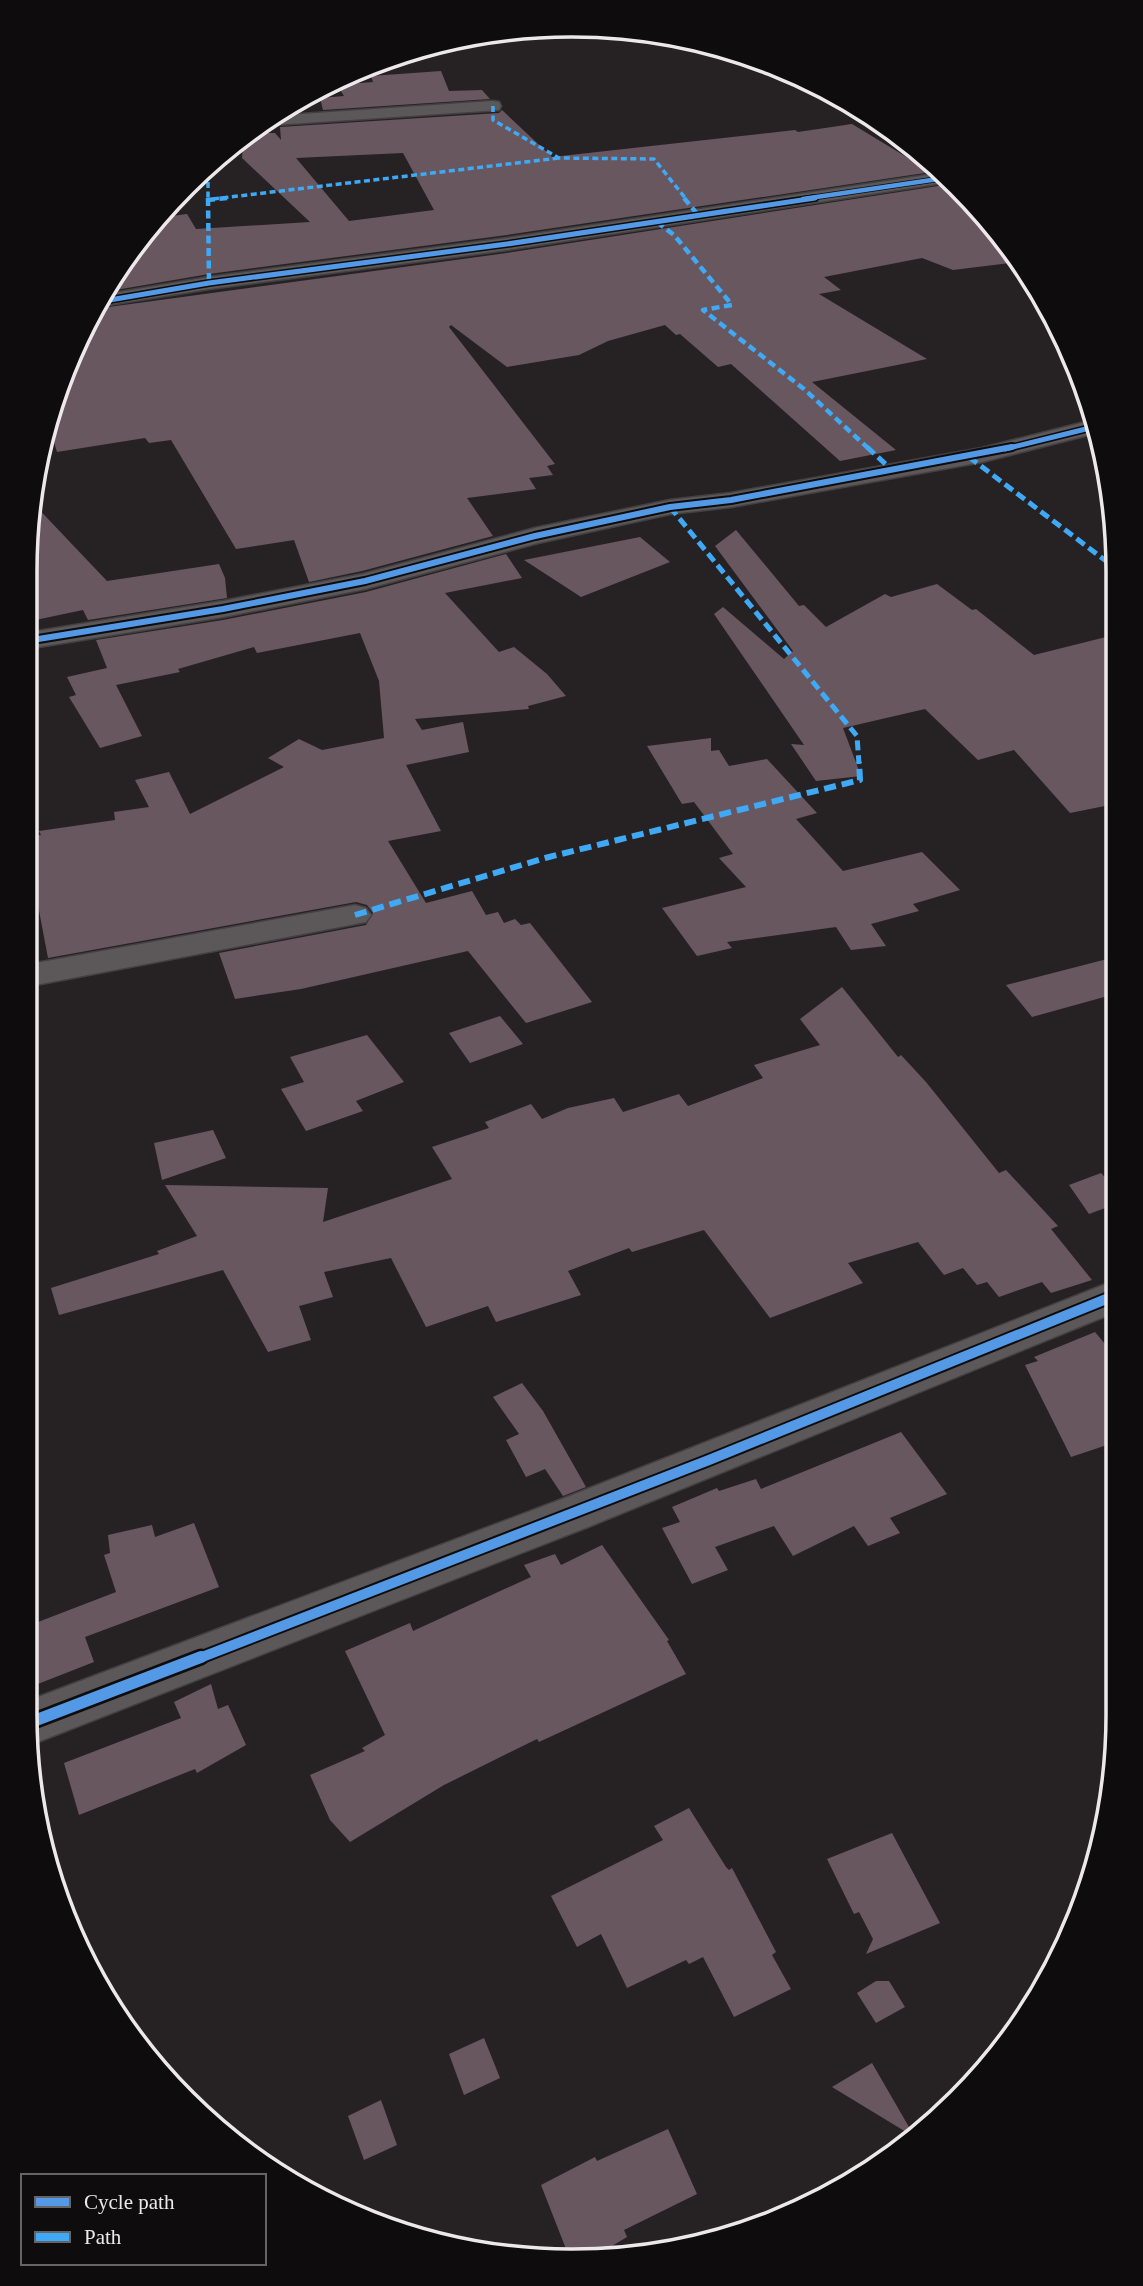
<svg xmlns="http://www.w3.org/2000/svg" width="1143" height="2286" viewBox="0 0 1143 2286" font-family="Georgia,serif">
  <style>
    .building { fill: #69575f; fill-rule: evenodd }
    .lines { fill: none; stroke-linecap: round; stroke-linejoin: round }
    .street-casing { stroke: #434041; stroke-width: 3 }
    .street { fill: #5c585a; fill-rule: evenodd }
    .quiet-far3 { stroke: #3fa9f5; stroke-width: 3.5; stroke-dasharray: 6 3.5; stroke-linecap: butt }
    .quiet-far2 { stroke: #3fa9f5; stroke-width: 4.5; stroke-dasharray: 8 4.5; stroke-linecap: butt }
    .quiet-far1 { stroke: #3fa9f5; stroke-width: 5; stroke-dasharray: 10 5; stroke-linecap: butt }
    .quiet { stroke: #3fa9f5; stroke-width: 6; stroke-dasharray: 12 6; stroke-linecap: butt }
    .cycleway-far4-casing { stroke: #0e0c0d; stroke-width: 6 }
    .cycleway-far3-casing { stroke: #0e0c0d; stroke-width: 8 }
    .cycleway-far2-casing { stroke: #0e0c0d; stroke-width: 10 }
    .cycleway-far1-casing { stroke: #0e0c0d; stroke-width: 14 }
    .cycleway-casing { stroke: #0e0c0d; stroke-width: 17 }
    .cycleway-far4 { stroke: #5399e6; stroke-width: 4.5 }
    .cycleway-far3 { stroke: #5399e6; stroke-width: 5 }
    .cycleway-far2 { stroke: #5399e6; stroke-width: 6 }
    .cycleway-far1 { stroke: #5399e6; stroke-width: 10 }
    .cycleway { stroke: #5399e6; stroke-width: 12 }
    .rim { fill: none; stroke: #ede9ea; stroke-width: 3.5 }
  </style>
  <rect width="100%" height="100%" fill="#262224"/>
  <path class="building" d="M441,71L449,91L482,90L490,99L323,110L320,98L344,96L337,85L373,82L371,76Z
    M502,110L552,157L795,130L798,132L852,124L918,164L930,163L938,171L507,235L209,274L104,292L137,239L157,218L187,214L196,229L310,222L242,158L244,136L248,133H275L281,140L280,127L499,113ZM403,153L434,210L349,221L296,158Z
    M951,184L1006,239L1019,262L953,270L922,258L824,277L841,290L819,294L927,359L812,382L896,450L840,461L731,364L718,367L680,334L676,335L665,325L608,341L579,355L507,367L451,325L449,327L555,464L547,466L553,475L529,478L536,489L467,498L493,536L362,571L309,582L294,540L236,549L171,440L149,443L145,438L57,452L47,419L80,331L94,309L507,253Z
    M31,501L107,581L219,564L225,578L227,598L88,620L83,610L26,622V536Z
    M736,530L799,606L804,605L826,627L885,594L891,597L937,584L972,610L976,609L1034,655L1114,635L1115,804L1070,813L1014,750L978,760L925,709L843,728L861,776L816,781L791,744L804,745L714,614L723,607L784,659L793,651L715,546Z
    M640,537L670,562L581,597L524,560Z
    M506,554L522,578L445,593L499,652L514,647L547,674L566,696L528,706L529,709L415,719L422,730L463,722L469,752L406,765L441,831L388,841L426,903L472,891L486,915L498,912L504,923L515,919L521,925L530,923L592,1002L526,1023L468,951L301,989L235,999L219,953L366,925L373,913L367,905L356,902L48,958L25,837L41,835L39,831L115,820L114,812L149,807L135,780L169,772L190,814L284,767L268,758L299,739L322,750L384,738L379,681L360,633L257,653L254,647L178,669L180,672L116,685L142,736L100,748L69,697L76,695L67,677L107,668L96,640L223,620L366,592Z
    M711,738V751L719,750L729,766L767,759L817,813L796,819L843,871L922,852L960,890L913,904L919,911L871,924L886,946L851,950L836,927L727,942L732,948L697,956L662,908L746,887L719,858L733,854L694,802L682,804L647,746Z
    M1115,957V994L1032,1017L1006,985Z
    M842,987L898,1057L901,1055L926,1082L999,1173L1006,1170L1058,1226L1051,1229L1092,1280L1051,1293L1042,1282L999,1297L987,1282L977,1285L963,1268L944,1275L918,1242L848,1263L863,1283L770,1318L704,1230L632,1252L629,1248L568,1271L581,1295L496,1322L488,1306L426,1327L391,1258L324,1272L333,1297L299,1306L311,1340L268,1352L223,1270L59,1315L51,1288L159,1254L157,1251L197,1236L165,1185L328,1188L323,1222L452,1179L432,1147L489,1128L485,1122L531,1104L542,1119L568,1108L614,1098L623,1112L679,1094L688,1106L763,1078L754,1065L820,1045L800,1019Z
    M500,1016L523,1044L470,1063L449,1033Z
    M367,1035L404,1082L356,1101L363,1111L306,1131L281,1089L304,1082L290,1057Z
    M213,1130L226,1158L162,1180L154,1143Z
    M1101,1173L1116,1189V1204L1089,1214L1069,1185Z
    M1095,1332L1116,1357V1442L1071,1457L1025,1365L1038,1361L1034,1357Z
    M522,1383L543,1411L586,1487L563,1496L545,1469L526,1477L506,1440L519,1434L493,1397Z
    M901,1432L947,1494L890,1518L900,1533L868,1546L854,1526L793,1556L774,1526L715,1547L728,1570L692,1584L662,1528L680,1522L672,1507L717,1488L719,1491L756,1479L761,1489Z
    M194,1523L219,1587L85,1637L94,1662L25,1689V1627L116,1592L104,1555L110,1553L108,1535L152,1525L155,1537Z
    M602,1545L669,1640L667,1641L686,1674L539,1742L537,1739L444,1785L350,1842L330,1820L310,1775L365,1751L362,1748L385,1735L345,1651L410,1623L413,1631L531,1577L524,1565L555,1554L561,1565Z
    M211,1684L218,1709L228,1705L246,1745L197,1773L195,1769L79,1815L64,1763L181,1718L174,1702Z
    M689,1808L726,1867L729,1870L732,1868L776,1952L772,1955L791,1989L734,2017L703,1957L689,1964L686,1960L627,1988L601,1934L577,1947L551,1896L663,1840L654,1826Z
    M892,1833L940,1923L866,1954L873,1939L859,1912L854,1914L827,1859Z
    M876,1981H889L905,2007L876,2023L857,1993Z
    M484,2038L500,2078L464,2095L449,2054Z
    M872,2063L913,2134L911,2135L832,2087Z
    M381,2100L397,2145L364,2160L348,2116Z
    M668,2129L697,2194L624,2230L627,2237L597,2255L568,2254L541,2185L595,2157L597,2161Z"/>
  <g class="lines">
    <defs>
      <path id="street" d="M493,101L499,102L501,106L499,110L259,126L272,116Z
        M940,173L949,182L507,250L209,289L95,307L102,295L209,277L507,238Z
        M1093,420L1096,433L982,462L731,507L670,514L538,543L365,589L223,617L26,649V633L223,601L363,574L535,528L670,500L731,493L982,448Z
        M355,905L366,908L371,915L366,922L25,987V965Z
        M1116,1280V1312L588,1527L30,1745L25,1702L557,1501Z"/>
    </defs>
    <use href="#street" class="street-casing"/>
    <use href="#street" class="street"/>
    <path class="quiet-far3" d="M493,106V120L559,158L654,159L686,199
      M208,163V199
      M213,199L559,158"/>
    <path class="quiet-far2" d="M208,198L209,283
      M684,198L699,216
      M207,200L227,198
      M657,222L674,235L732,305L703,310L804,389L869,449"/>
    <path class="quiet-far1" d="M867,447L893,471
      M969,457L1114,567
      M670,507L857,736L859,764"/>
    <path class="quiet" d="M355,915L545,858L860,780L859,762"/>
    <defs>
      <path id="cycleway-far4" d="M803,199L945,178"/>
      <path id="cycleway-far3" d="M98,302L209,283L507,244L815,198
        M1005,449L1094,427"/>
      <path id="cycleway-far2" d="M26,641L223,609L365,581L535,536L670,507L731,500L1012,447"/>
      <path id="cycleway-far1" d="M197,1659L709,1460L1116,1295"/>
      <path id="cycleway" d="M26,1724L201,1657"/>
    </defs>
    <use href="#cycleway-far4" class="cycleway-far4-casing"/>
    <use href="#cycleway-far3" class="cycleway-far3-casing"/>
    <use href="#cycleway-far2" class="cycleway-far2-casing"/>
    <use href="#cycleway-far1" class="cycleway-far1-casing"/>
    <use href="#cycleway" class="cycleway-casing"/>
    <use href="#cycleway-far4" class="cycleway-far4"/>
    <use href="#cycleway-far3" class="cycleway-far3"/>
    <use href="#cycleway-far2" class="cycleway-far2"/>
    <use href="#cycleway-far1" class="cycleway-far1"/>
    <use href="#cycleway" class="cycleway"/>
  </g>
  <path d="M0 0H1143V2286H0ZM571 37H572A534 534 0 0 1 1106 571V1715A534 534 0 0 1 572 2249H571A534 534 0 0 1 37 1715V571A534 534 0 0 1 571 37Z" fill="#0e0c0d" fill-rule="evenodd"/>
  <path class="rim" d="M571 37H572A534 534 0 0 1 1106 571V1715A534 534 0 0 1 572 2249H571A534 534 0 0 1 37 1715V571A534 534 0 0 1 571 37Z"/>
  <rect x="21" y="2174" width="245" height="91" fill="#0e0c0d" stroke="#676465" stroke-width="2"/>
  <rect x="35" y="2197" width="35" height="10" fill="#5399e6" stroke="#676465" stroke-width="2"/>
  <text x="84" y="2209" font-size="21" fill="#ede9ea">Cycle path</text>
  <rect x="35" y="2232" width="35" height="10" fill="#3fa9f5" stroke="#676465" stroke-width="2"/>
  <text x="84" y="2244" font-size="21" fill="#ede9ea">Path</text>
</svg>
